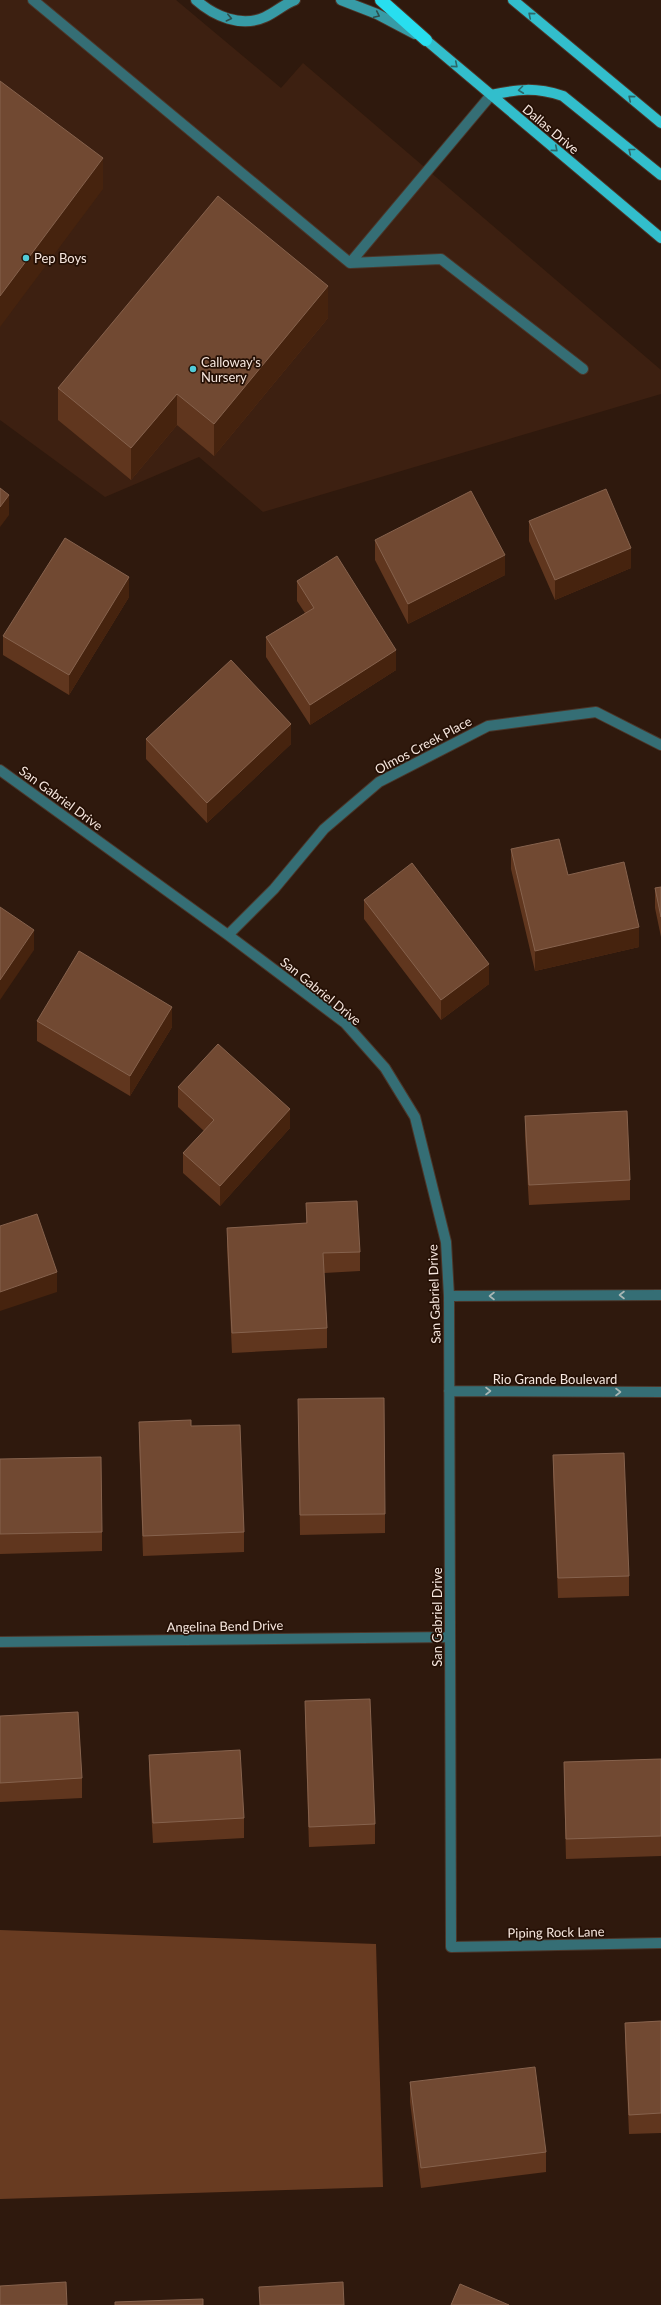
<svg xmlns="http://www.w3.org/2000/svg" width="661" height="2305" viewBox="0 0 661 2305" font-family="Lato,sans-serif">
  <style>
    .built { fill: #3d2011 }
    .forest { fill: #683b21 }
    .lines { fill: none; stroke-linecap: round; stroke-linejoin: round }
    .lane-casing { stroke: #4b362a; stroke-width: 12 }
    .street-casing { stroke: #4b362a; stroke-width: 12 }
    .secondary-casing { stroke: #4b362a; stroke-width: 12 }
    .primary-casing { stroke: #4b362a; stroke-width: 12 }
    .highway-casing { stroke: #4b362a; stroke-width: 14 }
    .lane { stroke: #356e75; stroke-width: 10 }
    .street { stroke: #356e75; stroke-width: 10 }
    .secondary { stroke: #379ba6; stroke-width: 10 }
    .primary { stroke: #32becc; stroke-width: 10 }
    .highway { stroke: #28deef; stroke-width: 12 }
    .wall { fill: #60361e }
    .shaded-wall { fill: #46230e }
    .building { fill: #714932; stroke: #86624d }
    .oneway { stroke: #2d4f4d }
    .oneway2 { stroke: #2c6768 }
    .oneway3 { stroke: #a9b7b5 }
    .poi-dot { fill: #52cbd8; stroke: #251005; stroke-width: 1.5 }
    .labels { text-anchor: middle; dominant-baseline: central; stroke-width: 3.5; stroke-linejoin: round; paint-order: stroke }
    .street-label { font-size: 13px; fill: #f7e7df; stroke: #251005 }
    .poi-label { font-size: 13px; fill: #f7e7df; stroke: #251005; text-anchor: start }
  </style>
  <rect width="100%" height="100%" fill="#2f190d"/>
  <path class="built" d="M0,0H176L281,88L303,63L661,370V394L263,512L199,457L105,497L0,420Z"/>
  <path class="forest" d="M0,1930L376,1944L383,2187L0,2199Z"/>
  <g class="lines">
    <defs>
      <path id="lane" d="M33,0L350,263L441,259L583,369
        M350,263L491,95"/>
      <path id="street" d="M0,770L228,935L345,1023L385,1068L415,1117L446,1242L449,1296L451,1947L661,1943
        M228,935L274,889L324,829L379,782L488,726L596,712L661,745
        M449,1296L661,1295
        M449,1391L661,1392
        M0,1642L450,1637"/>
      <path id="secondary" d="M196,0C214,16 241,28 265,17C276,12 284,4 295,0
        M341,0L377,14L415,34"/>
      <path id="primary" d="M513,0L661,123
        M426,40L661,238
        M491,95C519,89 535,87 563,96L661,175"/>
      <path id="highway" d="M381,0L426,40"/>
    </defs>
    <use href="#lane" class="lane-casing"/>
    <use href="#street" class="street-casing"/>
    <use href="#secondary" class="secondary-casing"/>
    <use href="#primary" class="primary-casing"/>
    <use href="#highway" class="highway-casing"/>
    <use href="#lane" class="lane"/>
    <use href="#street" class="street"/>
    <use href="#secondary" class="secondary"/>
    <use href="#primary" class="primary"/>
    <use href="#highway" class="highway"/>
  </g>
  <path class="wall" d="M328,318L214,456L177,425L131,480L58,420V388Z
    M529,521L631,568L555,600L529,541Z
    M375,540L505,575L408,624L375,560Z
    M297,581L396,670L310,725L266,657V637L305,613L297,601Z
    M129,597L69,695L3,655V636Z
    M146,739L291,744L207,823L146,759Z
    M511,849L568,875L639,947L535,971L511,869Z
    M661,887V937L655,908V888Z
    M364,900L489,984L441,1020L364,919Z
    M37,1021L172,1027L130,1096L37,1041Z
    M178,1087L290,1128L220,1206L183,1173V1153L204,1131L178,1107Z
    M525,1116L630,1180V1200L529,1205L525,1136Z
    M306,1203L360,1252V1271L324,1273L327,1328V1348L232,1353L227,1247V1228L306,1223Z
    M298,1399L385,1514V1533L300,1535Z
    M139,1422L191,1426L244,1532V1552L143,1556L139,1442Z
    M553,1455L629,1576V1596L558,1598L553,1475Z
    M0,1459L102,1532V1551L0,1554Z
    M305,1701L375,1824V1844L309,1847L305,1721Z
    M0,1716L82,1778V1798L0,1802Z
    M149,1755L244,1818V1838L153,1843L149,1775Z
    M661,1759V1856L566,1859L564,1782V1762Z
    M661,2021V2133L629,2134L625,2042V2023Z
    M410,2082L546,2152V2172L421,2188L410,2102Z"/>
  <path class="shaded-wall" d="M103,158V189L0,327V296Z
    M328,286V318L214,456V424Z
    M177,394V425L131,480V448Z
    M9,495V515L0,527V507Z
    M631,548V568L555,600V580Z
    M505,555V575L408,624V604Z
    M129,577V597L69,695V675Z
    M396,650V670L310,725V705Z
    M291,724V744L207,823V803Z
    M639,927V947L535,971V951Z
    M34,930V950L0,1000V980Z
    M489,964V984L441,1020V1000Z
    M172,1007V1027L130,1096V1076Z
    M290,1109V1128L220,1206V1186Z
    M57,1272V1292L0,1311V1292Z"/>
  <path class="building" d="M0,81L103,158L0,296Z
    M218,196L328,286L214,424L177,394L131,448L58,388Z
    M0,488L9,495L0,507Z
    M606,489L631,548L555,580L529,521Z
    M471,491L505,555L408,604L375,540Z
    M65,538L129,577L69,675L3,636Z
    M337,556L396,650L310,705L266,637L314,608L297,581Z
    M231,660L291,724L207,803L146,739Z
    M559,839L568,875L624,862L639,927L535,951L511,849Z
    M412,863L489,964L441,1000L364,900Z
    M661,887V917L655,888Z
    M0,907L34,930L0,980Z
    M79,951L172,1007L130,1076L37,1021Z
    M218,1044L290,1109L220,1186L183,1153L214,1120L178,1087Z
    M627,1111L630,1180L529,1185L525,1116Z
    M357,1201L360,1252L323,1253L327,1328L232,1333L227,1228L307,1223L306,1203Z
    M37,1214L57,1272L0,1292V1226Z
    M384,1398L385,1514L300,1515L298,1399Z
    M191,1420V1426L240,1425L244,1532L143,1536L139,1422Z
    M624,1453L629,1576L558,1578L553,1455Z
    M101,1457L102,1532L0,1534V1459Z
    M370,1699L375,1824L309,1827L305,1701Z
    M78,1712L82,1778L0,1783V1716Z
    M240,1750L244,1818L153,1823L149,1755Z
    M661,1759V1836L566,1839L564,1762Z
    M661,2021V2113L629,2115L625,2023Z
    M535,2067L546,2152L421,2168L410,2082Z
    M66,2282L67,2305H0V2286Z
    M343,2282L344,2305H260L259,2287Z
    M460,2284L509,2305H451Z
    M203,2299V2305H115V2302Z"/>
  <defs><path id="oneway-chevron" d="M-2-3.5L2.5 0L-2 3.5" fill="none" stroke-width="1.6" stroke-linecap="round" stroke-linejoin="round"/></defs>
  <g class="oneway">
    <use href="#oneway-chevron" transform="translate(377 15) rotate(25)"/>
    <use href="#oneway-chevron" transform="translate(229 18) rotate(13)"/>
  </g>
  <g class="oneway2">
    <use href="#oneway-chevron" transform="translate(531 15) rotate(-140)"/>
    <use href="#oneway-chevron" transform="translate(455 65) rotate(40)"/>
    <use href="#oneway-chevron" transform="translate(521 90) rotate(173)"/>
    <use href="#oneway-chevron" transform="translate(631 98) rotate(-140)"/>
    <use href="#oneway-chevron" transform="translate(555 149) rotate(40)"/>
    <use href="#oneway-chevron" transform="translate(631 151) rotate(-141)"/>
  </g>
  <g class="oneway3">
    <use href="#oneway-chevron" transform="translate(622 1295) rotate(180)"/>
    <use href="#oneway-chevron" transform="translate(492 1296) rotate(180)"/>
    <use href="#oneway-chevron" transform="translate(488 1391)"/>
    <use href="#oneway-chevron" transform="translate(618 1392)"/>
  </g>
  <g class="poi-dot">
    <circle cx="26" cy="258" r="4"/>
    <circle cx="193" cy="369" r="4"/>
  </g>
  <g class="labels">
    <g class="street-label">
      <text transform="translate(551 129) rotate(40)">Dallas Drive</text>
      <text transform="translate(423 745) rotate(-28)">Olmos Creek Place</text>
      <text transform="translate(61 798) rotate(36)">San Gabriel Drive</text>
      <text transform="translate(321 991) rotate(39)">San Gabriel Drive</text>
      <text transform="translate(434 1294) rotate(-92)">San Gabriel Drive</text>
      <text x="555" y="1379">Rio Grande Boulevard</text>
      <text transform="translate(437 1617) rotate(-90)">San Gabriel Drive</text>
      <text transform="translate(225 1626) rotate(-1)">Angelina Bend Drive</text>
      <text transform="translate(556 1932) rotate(-1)">Piping Rock Lane</text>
    </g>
    <g class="poi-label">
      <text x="34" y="258">Pep Boys</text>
      <text x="201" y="362">Calloway's<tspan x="201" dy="15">Nursery</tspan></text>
    </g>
  </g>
</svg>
